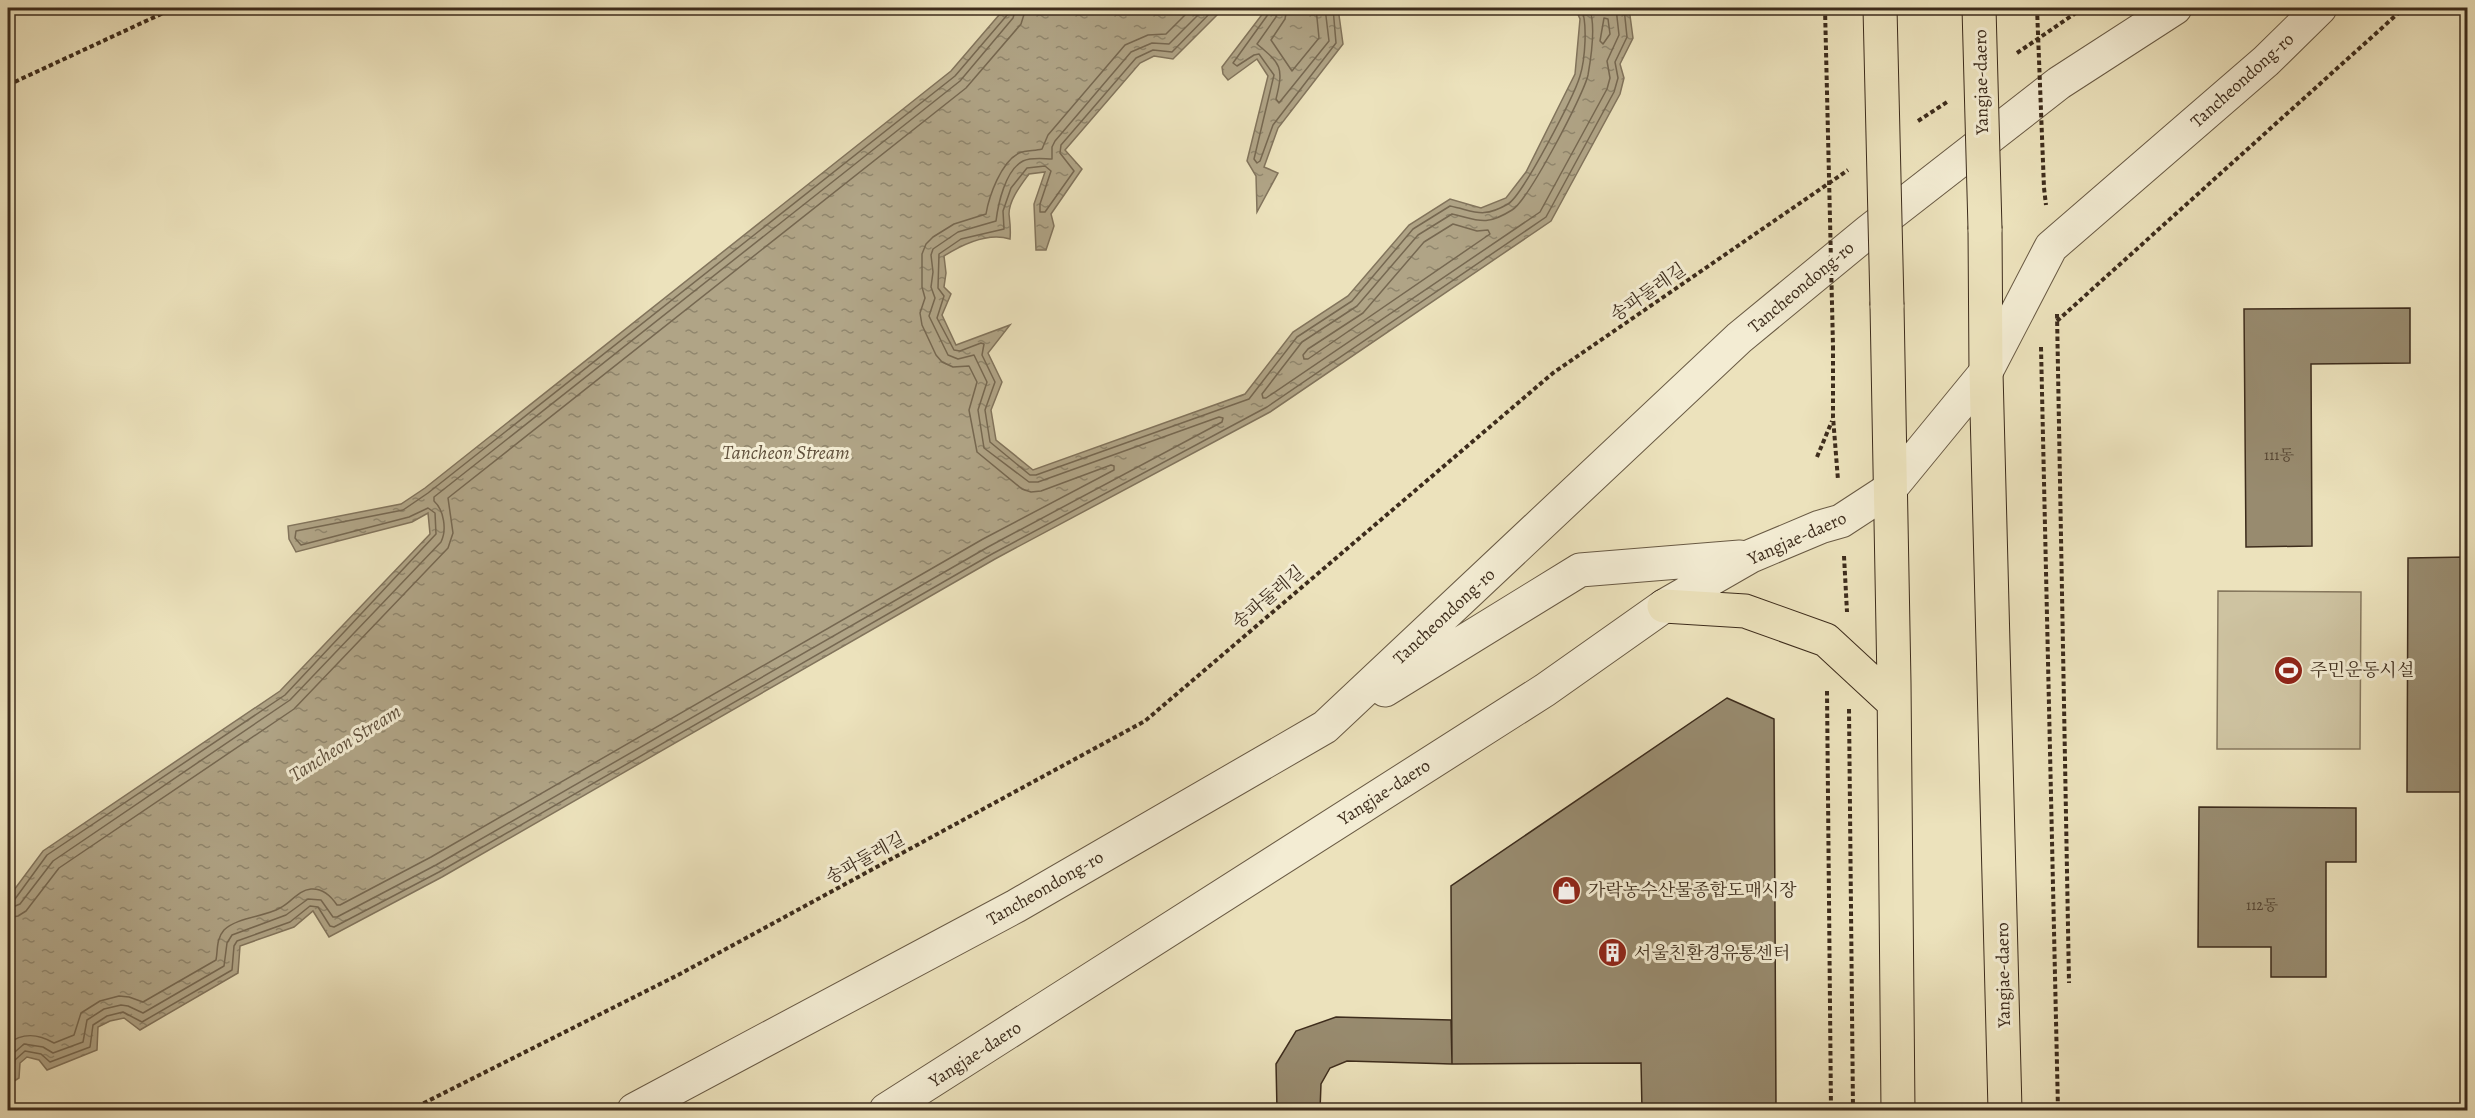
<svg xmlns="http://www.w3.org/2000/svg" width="2475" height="1118" viewBox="0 0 2475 1118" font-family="Alegreya,'Noto Serif KR',serif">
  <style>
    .green { fill: #cec3a1; stroke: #86785e; stroke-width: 1.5 }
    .water { fill: url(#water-ripples); stroke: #82745c; stroke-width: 1.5 }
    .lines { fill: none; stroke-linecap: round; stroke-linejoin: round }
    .shore { stroke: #766851; stroke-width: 1.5 }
    .building { fill: #988b6f; stroke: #3d2c1c; stroke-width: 1.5 }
    .tertiary-casing { stroke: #695a44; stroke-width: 35 }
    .primary-casing { stroke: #3d2c1c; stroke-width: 35 }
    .path { stroke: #3d2c1c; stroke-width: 4; stroke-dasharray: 4.5 3; stroke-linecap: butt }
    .tertiary { stroke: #f3ecd3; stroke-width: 33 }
    .primary { stroke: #ece2bc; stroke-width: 33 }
    .primary-bridge-casing { stroke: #3d2c1c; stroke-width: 35; stroke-linecap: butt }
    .path-bridge { stroke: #3d2c1c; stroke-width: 4; stroke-dasharray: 4.5 3; stroke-linecap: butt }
    .primary-bridge { stroke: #ece2bc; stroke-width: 33 }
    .labels { text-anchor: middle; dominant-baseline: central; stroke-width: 6; stroke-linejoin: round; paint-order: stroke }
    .number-label { font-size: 15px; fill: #544431 }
    .street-label { font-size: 18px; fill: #3d2c1c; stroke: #f3ecd3 }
    .poi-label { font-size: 18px; fill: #3d2c1c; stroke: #f3ecd3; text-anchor: start }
    .water-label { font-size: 20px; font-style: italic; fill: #60503c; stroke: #f3ecd3 }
  </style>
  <defs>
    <pattern id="water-ripples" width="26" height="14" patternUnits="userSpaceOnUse" patternTransform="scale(1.5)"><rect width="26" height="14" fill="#b0a486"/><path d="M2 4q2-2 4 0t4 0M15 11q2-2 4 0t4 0" fill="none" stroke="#90866d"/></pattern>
  </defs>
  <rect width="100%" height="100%" fill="#ece2bc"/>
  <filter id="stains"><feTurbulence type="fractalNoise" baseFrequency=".00333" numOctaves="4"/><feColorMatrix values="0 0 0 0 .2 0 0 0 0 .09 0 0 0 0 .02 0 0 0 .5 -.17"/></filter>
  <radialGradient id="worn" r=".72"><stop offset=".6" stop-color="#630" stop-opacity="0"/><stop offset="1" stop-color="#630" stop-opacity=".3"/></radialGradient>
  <path class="green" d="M2218,591L2361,592L2360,749H2217Z"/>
  <path class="water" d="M1005,8H1224L1173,59L1154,56L1140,63L1065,150L1082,169L1051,214L1054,226L1046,250H1036L1034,204L1045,172L1029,174C1021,185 1009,200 1009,214C1010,223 1011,230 1010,239C988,232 963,244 944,256L946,273L944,287L951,294L942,315L956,345L1010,325L988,353L1002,382L991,410L996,440L1033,470L1245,394L1293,332L1348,296L1409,225L1450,199L1481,208L1506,198L1526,172L1575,74L1580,19L1575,8H1629L1633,38L1620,64L1624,78L1620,94L1551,221L1270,412L995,559L442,877L329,937L313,911L294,927L240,946L238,973L140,1030L124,1018L110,1021L98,1027L97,1050L47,1070L39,1060L27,1057L20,1063L19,1078L8,1085V898L43,851L280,691L430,534L428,513L412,522L296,552L289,539L288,526L401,504L425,488L951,71Z
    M1267,8H1338L1343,44L1278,128L1264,167L1278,173L1257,212L1256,176L1247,161L1268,76L1257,59L1228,80L1223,74L1222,67Z"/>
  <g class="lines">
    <path class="shore" d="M1215,8L1172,52L1153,50L1136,58L1061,145L1060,153L1074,171L1045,212H1040V204L1051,171L1045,166L1027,168L1011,188L1003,211L1004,229L961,239L939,254L938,288L944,296L937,318L954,350L960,351L981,343L984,344L982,355L995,382L985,410L990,442L1030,475H1036L1249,399L1297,337L1352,301L1413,229L1450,206C1475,211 1482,219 1508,204C1523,195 1574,96 1580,76C1585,60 1588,22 1581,8
      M1271,8L1269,13L1233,63L1237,66L1254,55L1259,54L1274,75L1254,159L1257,163L1260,161L1273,125L1336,43L1333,8
      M1278,8L1276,17L1257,44C1281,64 1284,67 1276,99L1279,103L1329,41L1325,8
      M1287,8L1285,19L1271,40L1292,71L1319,38L1316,8
      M1589,8C1596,23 1591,58 1588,75C1584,94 1528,201 1512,210C1485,227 1478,220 1452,214L1418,235L1357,306L1302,342L1262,394L1263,398H1266L1540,212L1607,89L1610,78L1607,61L1619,35L1616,8
      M1604,18L1608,19L1610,34L1603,44L1600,41Z
      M1453,224L1477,231L1488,230L1490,234L1308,359H1304L1303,355L1308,349L1363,313L1424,242Z
      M8,901L15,899L47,855L285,695L436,534L435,513L428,508L409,517L301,545L295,538L296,531L403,510L428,493L955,76L1008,14L1009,8
      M8,909L20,904L53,861L290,700L441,542C447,530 444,510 434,501V497L960,81L1013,18L1016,8
      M8,918L18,916L26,911L59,868L294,709L448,548L453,533L448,498L966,88L1021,24L1026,8
      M8,1044C23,1032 38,1034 54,1043L74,1035L81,1013L100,1001L119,996L129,997L143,1002L216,960C218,950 216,939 224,930C238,917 264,917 280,908C291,903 298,890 311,889C323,888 331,896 337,905H340L431,857L983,539L1114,470V466L1111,465L1041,491L1031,492L1022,489L977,452L969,410L977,382L969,366L953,367L942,362L936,355L922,325L920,313L925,298L922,287V254L926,244L933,237L954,224L986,214C989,196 1001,162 1019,153C1026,150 1035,151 1042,149L1048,135L1125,45L1148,35L1166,34L1192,8
      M8,1058L24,1044L43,1047L53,1053L83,1042L87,1020L104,1009L121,1005L128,1006L143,1013L224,966L227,943L232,935L286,915L308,899L321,900L333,917H337L436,865L988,547L1222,422L1223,418L1219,417L1038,482H1029L984,448L978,410L987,382L974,355L958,359L948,355L929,316L935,298L931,287L933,272L931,255L933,249L958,232L996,221C998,205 1005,170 1023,161C1032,157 1044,159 1052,159V147L1055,141L1131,52L1152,43L1169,44L1205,8
      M8,1078L13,1074L15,1060L25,1051L41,1054L50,1062L90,1047L93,1025L107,1016L123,1012L142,1022L232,970L234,946L237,941L290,922L310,906L318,907L330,926L334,927L439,872L992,554L1267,407L1546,217L1614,92L1618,78L1615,62L1627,37L1624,8"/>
  </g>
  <path class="building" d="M2410,308V363L2311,364L2312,546L2246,547L2244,309Z
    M2468,557V792H2407L2408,558Z
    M1727,698L1774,719L1776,1110H1642L1641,1063L1452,1064L1451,886Z
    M2199,807L2356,808V862H2326V977H2271V947H2198Z
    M1336,1017L1451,1020L1452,1064L1347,1061L1330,1068L1321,1084L1320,1110H1277L1276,1064L1296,1031Z"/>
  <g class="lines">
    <defs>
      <path id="tertiary" d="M1385,690L1580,570L1740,557
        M634,1110L1016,906L1325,727L1739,338L1869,231L2059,83L2175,8
        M886,1110L1545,690L1664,606L1751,556L1820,527L1841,521L1890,489L1986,372L2051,247L2266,61L2320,8"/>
      <path id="primary" d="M1985,229L1986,372L2005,1110
        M1887,305L1894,683L1898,1110
        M1664,606L1745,611L1826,640L1894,703"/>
    </defs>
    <use href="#tertiary" class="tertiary-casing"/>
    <use href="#primary" class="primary-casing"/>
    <path class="path" d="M2017,53L2083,8
      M8,85L174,8
      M1918,121L1947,102
      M2044,188L2046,205
      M2057,314L2069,983
      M2057,321L2404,8
      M1833,346V417L1838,480
      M2041,347L2058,1110
      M1817,457L1832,421
      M1844,556L1847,612
      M1827,691L1831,1110
      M1849,709L1853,1110
      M410,1110L678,975L1145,721L1553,373L1848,170"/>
    <use href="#tertiary" class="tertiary"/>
    <use href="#primary" class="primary"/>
    <defs>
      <path id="primary-bridge" d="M1880,8L1887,305
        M1979,8L1985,229"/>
    </defs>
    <use href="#primary-bridge" class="primary-bridge-casing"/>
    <path class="path-bridge" d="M1825,8L1833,346
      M2037,8L2044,188"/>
    <use href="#primary-bridge" class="primary-bridge"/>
  </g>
  <defs>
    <symbol id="stadium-disc" viewBox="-11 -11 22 22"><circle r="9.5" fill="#8f2418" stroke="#f3ecd3"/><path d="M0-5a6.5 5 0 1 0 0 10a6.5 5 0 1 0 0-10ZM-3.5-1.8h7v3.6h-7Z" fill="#fff"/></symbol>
    <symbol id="shop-disc" viewBox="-11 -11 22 22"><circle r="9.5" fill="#8f2418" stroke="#f3ecd3"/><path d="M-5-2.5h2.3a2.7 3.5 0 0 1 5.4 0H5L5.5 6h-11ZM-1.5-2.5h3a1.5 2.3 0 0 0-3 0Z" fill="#fff"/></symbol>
    <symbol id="building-disc" viewBox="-11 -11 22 22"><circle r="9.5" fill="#8f2418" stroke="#f3ecd3"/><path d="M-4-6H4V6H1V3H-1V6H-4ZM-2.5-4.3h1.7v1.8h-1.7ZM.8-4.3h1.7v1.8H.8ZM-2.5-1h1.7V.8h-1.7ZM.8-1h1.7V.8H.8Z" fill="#fff"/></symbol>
  </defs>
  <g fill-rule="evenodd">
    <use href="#stadium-disc" x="2272" y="654" width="33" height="33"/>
    <use href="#shop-disc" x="1550" y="874" width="33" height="33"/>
    <use href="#building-disc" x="1596" y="936" width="33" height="33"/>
  </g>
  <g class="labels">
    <g class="number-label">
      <text x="2279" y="455">111동</text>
      <text x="2262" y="905">112동</text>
    </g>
    <g class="street-label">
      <text transform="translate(2242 80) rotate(-42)">Tancheondong-ro</text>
      <text transform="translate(1981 82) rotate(-91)">Yangjae-daero</text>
      <text transform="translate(1801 287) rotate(-40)">Tancheondong-ro</text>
      <text transform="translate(1648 292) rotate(-35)">송파둘레길</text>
      <text transform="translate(1797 538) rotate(-24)">Yangjae-daero</text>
      <text transform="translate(1268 597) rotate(-40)">송파둘레길</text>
      <text transform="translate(1444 616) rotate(-43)">Tancheondong-ro</text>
      <text transform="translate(1384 792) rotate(-33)">Yangjae-daero</text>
      <text transform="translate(865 858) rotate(-29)">송파둘레길</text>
      <text transform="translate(1045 888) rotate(-30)">Tancheondong-ro</text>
      <text transform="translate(2003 975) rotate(-91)">Yangjae-daero</text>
      <text transform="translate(975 1054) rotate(-33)">Yangjae-daero</text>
    </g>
    <g class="poi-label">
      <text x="2310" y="670">주민운동시설</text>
      <text x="1588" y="890">가락농수산물종합도매시장</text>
      <text x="1634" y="953">서울친환경유통센터</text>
    </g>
    <g class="water-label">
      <text x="786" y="452">Tancheon Stream</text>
      <text transform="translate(345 743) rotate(-32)">Tancheon Stream</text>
    </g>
  </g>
  <rect width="2475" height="1118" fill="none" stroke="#ece2bc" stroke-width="30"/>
  <rect x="9" y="9" width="2457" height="1100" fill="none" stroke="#3d2c1c" stroke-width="3"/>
  <rect x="15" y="15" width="2445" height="1088" fill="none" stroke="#3d2c1c" stroke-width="1.5"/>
  <rect width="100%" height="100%" filter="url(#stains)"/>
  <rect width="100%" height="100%" fill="url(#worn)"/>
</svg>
